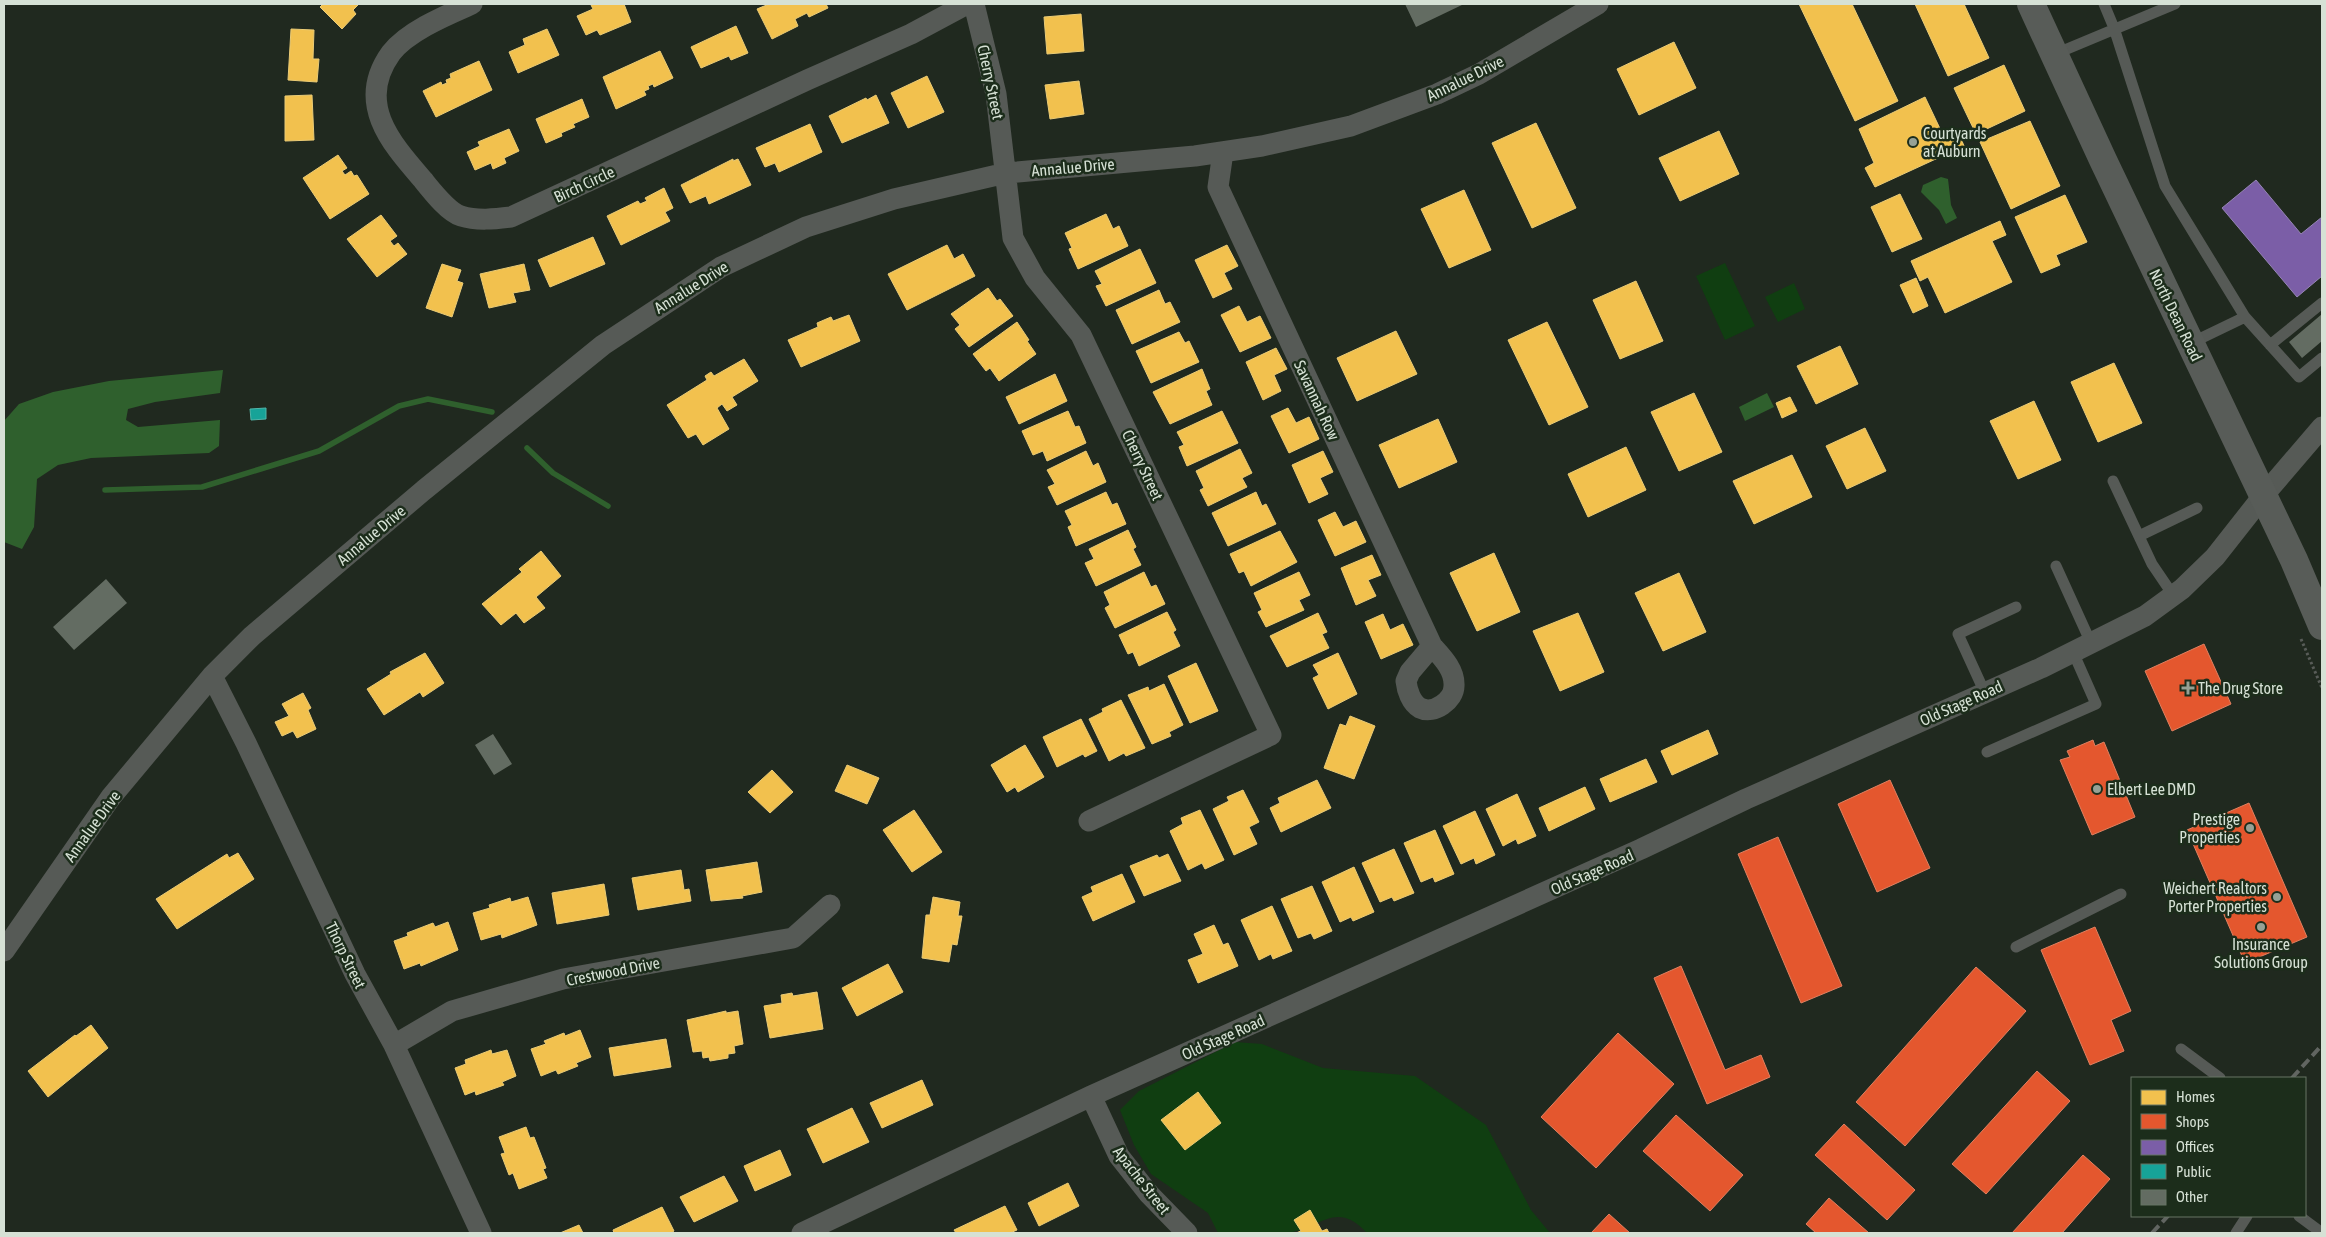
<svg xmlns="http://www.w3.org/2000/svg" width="2326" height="1237" viewBox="0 0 2326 1237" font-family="'Asap Condensed',sans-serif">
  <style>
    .green { fill: #103e11 }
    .water { fill: #2f602d }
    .homes { fill: #f2c14e; stroke: #eacb76 }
    .shops { fill: #e4572e; stroke: #e08060 }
    .offices { fill: #7b5ea7; stroke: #9685b5 }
    .public { fill: #17a398; stroke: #50b6aa }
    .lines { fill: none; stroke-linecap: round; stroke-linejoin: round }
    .stream { stroke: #2f602d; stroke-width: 5.5 }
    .building { fill: #636c62 }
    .path { stroke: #585c58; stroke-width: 3; stroke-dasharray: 2.5 2.5; stroke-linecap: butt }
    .lane { stroke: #565a56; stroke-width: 11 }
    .street { stroke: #565a56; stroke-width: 21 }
    .secondary { stroke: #585c58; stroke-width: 28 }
    .rail { stroke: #616561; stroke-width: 4; stroke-dasharray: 10 5; stroke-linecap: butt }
    .poi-dot { fill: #96a195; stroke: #1c2d1b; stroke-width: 2 }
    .labels { text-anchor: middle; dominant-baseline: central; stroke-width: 5; stroke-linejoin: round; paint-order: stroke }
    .street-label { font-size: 16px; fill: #d6e1d5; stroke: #1c2d1b }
    .poi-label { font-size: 16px; fill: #d6e1d5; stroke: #1c2d1b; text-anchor: start }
  </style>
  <rect width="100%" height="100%" fill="#20291f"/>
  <path class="green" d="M1725,263L1755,326L1725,340L1696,276Z
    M1794,283L1805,309L1778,322L1765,297Z
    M1235,1042L1262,1044L1323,1068L1415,1076L1486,1125L1531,1210L1550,1233H1367C1336,1199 1320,1229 1287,1233C1265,1236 1240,1233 1218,1233L1208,1213L1151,1174L1134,1145L1120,1110L1139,1091Z"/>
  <path class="water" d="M1941,177L1948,179L1951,205L1957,218L1946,224L1939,210L1921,192L1923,185Z
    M223,370L220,393L155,402L128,409L126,420L138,427L220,420L219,446L209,453L91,458L58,465L37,479L34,527L22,549L4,542V421L19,404L53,392L109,381Z
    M1767,393L1774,407L1745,421L1739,407Z"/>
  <path class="homes" d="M323,4H359L353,10L356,14L342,29L320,7Z
    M593,4H624L631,22L600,35L597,30L586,35L577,16L593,9L591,5Z
    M769,4H826L828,8L809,17L807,13L795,19L798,26L772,39L757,9Z
    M1799,4H1852L1898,101L1855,121Z
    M1915,4H1964L1989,58L1948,76Z
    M1081,14L1084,51L1047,54L1044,17Z
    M736,26L748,53L731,60L729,56L701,68L691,47Z
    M291,29L314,30L313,59H319L317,82L288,80Z
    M547,29L559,55L518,73L509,52L525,45L523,39Z
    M1674,42L1696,88L1639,115L1617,69Z
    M660,51L673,78L654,87L653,84L648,86L649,89L644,91L646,95L616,109L603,77Z
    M479,61L492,90L436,117L423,91L441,82L442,85L447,83L446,80L451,78L450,74Z
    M2004,65L2025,111L1976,134L1954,88Z
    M927,76L944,112L908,128L891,93Z
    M1079,81L1084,114L1050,119L1045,85Z
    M312,95L314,140L285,141V96Z
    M876,95L889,123L842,143L829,116L866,98L867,100Z
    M1925,97L1944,137L1958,131L1964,146L1875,187L1865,168L1874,163L1859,129Z
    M582,99L589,117L573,124L575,127L561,133L562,136L546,143L536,119Z
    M2030,121L2060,186L2011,209L1980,142Z
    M1536,123L1576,208L1532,228L1492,143Z
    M810,124L822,152L779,172L775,163L765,167L756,148Z
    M509,129L519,151L504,158L506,163L493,169L491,163L475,170L467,152L480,146L478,142Z
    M1719,131L1739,174L1680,201L1659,158Z
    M338,155L347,168L342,171L345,175L351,171L354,176L357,175L369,194L330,219L303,178Z
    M733,159V161L738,159L751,185L709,204L706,196L690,203L681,185Z
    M664,188L673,208L665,212L670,221L621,245L607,216L638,201L640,204L647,201L645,198Z
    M1464,190L1491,250L1449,268L1421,209Z
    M1900,194L1922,239L1892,252L1871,207Z
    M2065,195L2087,242L2056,255L2060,265L2041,273L2015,217Z
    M1106,214L1113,229L1119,226L1128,246L1078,269L1069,249L1072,248L1065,233Z
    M381,215L397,236L390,241L394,246L398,243L407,254L377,277L347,239Z
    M2000,221L2006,235L1992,241L2012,282L1945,313L1928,277L1920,281L1911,261Z
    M593,237L605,264L550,287L538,260Z
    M947,245L954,259L963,254L975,276L907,310L888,274Z
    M1227,245L1238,266L1224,273L1232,289L1213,298L1195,260Z
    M1140,249L1156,283L1106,306L1096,286L1102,284L1095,271Z
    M442,264L461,270L457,281L463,283L452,317L426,308Z
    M524,264L530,290L513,293L516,302L489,308L480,274Z
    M1916,278L1928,306L1913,313L1900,285Z
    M1636,281L1663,341L1620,359L1593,300Z
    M988,288L997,301L1000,299L1013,316L969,347L955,329L960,325L951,314Z
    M1159,290L1165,304L1170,302L1180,322L1132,344L1116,310Z
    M1239,306L1247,322L1260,316L1271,338L1240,352L1221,315Z
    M849,315L860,341L801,367L788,340L818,327L817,323L831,317L833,321Z
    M1017,322L1029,340L1027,341L1036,354L999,381L990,368L986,371L973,354Z
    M1547,322L1588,407L1549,425L1508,340Z
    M1396,331L1417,374L1357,401L1337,358Z
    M1179,332L1185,343L1189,341L1199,362L1151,383L1136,351Z
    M1840,346L1858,384L1816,404L1797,366Z
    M1276,348L1287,369L1274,375L1281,391L1263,400L1246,362Z
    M744,359L758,381L732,397L737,405L727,411L722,404L717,408L729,429L703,445L696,434L688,438L667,405L707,380L705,376L711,372L714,376Z
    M2114,363L2142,423L2098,442L2071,382Z
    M1202,369L1210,389L1206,391L1212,405L1170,424L1153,392Z
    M1055,374L1067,401L1019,424L1006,397Z
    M1694,393L1722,452L1679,471L1651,412Z
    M1790,397L1797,411L1782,418L1776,403Z
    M2034,401L2061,460L2018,479L1990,421Z
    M1288,408L1296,423L1309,417L1319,439L1289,453L1271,416Z
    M1068,411L1075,427L1079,426L1086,443L1047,461L1043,451L1033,455L1022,431Z
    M1222,411L1238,443L1187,466L1179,447L1184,445L1177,432Z
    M1438,419L1457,462L1399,488L1379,445Z
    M1865,428L1886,471L1847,489L1826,446Z
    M1626,447L1646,490L1588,517L1568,474Z
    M1240,449L1252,473L1242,478L1247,487L1208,506L1200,490L1204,488L1196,471Z
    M1086,451L1093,466L1098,463L1106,482L1057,505L1048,487L1055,484L1047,470Z
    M1323,451L1333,472L1320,478L1328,494L1309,503L1292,465Z
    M1792,455L1812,497L1754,524L1733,481Z
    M1106,492L1112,505L1117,503L1126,524L1076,546L1068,527L1072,525L1065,511Z
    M1256,492L1262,506L1266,504L1276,524L1228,546L1212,513Z
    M1335,512L1343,527L1356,521L1366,542L1335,556L1318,520Z
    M1128,530L1136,547L1133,549L1141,565L1096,586L1085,563L1094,559L1089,549Z
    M1280,531L1297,562L1251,586L1244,571L1239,573L1230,554Z
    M541,551L561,576L536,597L545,608L524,623L516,613L501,625L482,604L522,572L519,569Z
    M1494,553L1520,612L1477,631L1450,573Z
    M1372,555L1381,575L1368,580L1376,596L1356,605L1341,568Z
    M1144,572L1151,587L1156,585L1165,604L1115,628L1105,608L1110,605L1104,592Z
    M1299,572L1310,595L1299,600L1304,610L1266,627L1258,612L1262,610L1254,593Z
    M1679,573L1706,632L1663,651L1635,593Z
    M1167,612L1176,630L1173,632L1180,646L1139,666L1133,652L1128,654L1119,635Z
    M1318,613L1327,632L1322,634L1329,648L1287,667L1270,636Z
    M1578,613L1604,672L1560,691L1533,631Z
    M1383,614L1390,630L1403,624L1413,645L1381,659L1365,622Z
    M425,653L444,683L423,697L420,692L384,715L367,689L391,674L390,672Z
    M1338,653L1357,694L1328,709L1313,678L1319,675L1313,665Z
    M1196,663L1218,711L1190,723L1168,676Z
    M1164,684L1183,725L1169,732L1171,736L1152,744L1128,695L1148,687L1149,691Z
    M303,693L311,708L308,710L316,729L297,738L293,731L282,736L275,722L289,716L282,704Z
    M1121,700L1145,748L1126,756L1124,753L1109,761L1089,719L1103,712L1102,709Z
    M1350,716L1375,726L1354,779L1324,768L1340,724L1346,726Z
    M1081,719L1097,751L1085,757L1083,754L1057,767L1043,737Z
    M1708,730L1718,754L1672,775L1661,751Z
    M1025,745L1044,777L1018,792L1015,787L1007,792L991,765Z
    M1646,759L1657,782L1610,802L1600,779Z
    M847,765L879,778L867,804L835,791Z
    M772,770L793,792L770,813L748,792Z
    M1317,780L1331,808L1281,832L1270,808L1280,803L1278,798Z
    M1585,787L1595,809L1549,831L1539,808Z
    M1243,790L1259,822L1249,827L1257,844L1234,855L1213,809L1229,801L1227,797Z
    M1517,794L1536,836L1518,844L1516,839L1503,846L1486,809Z
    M914,810L942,852L912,872L883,830Z
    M1200,810L1224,860L1205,869L1202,863L1188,870L1170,831L1183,824L1181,818Z
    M1475,811L1495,855L1476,864L1474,858L1461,864L1443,826Z
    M1435,830L1454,874L1435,882L1433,877L1421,882L1404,843Z
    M1394,849L1414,893L1394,901L1392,897L1380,902L1362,863Z
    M238,853L254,879L177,929L156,899L227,854L229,858Z
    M1168,854L1181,881L1144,896L1130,866L1157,855L1159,858Z
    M757,862L762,892L742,896L743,898L711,901L706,870Z
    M1354,867L1374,912L1353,921L1351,917L1340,922L1322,882Z
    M681,870L684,890L689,889L691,901L638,910L632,878Z
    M1122,874L1135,902L1093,921L1082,897L1093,892L1091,887Z
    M604,884L609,915L557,924L552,893Z
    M1312,886L1332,931L1314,939L1311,933L1298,938L1281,899Z
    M528,897L537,925L502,938L501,934L481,940L473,913L490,908L489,905L510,898L511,902Z
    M933,897L960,902L958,916H962L957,945L952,944L949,962L922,958L926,915H930Z
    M1272,906L1292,951L1273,959L1271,954L1259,960L1241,920Z
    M448,922L458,950L421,966L420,963L404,969L394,941L408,936L407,933L433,923L435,927Z
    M1214,925L1223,945L1228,943L1238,966L1198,983L1188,960L1203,954L1194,934Z
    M888,964L903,992L857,1016L842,988Z
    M817,992L823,1029L770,1038L764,1006L782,1003L781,995L792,993L793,996Z
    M726,1011V1013L738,1011L743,1044L734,1046L735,1053L728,1054V1058L710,1061L709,1057L703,1058L702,1051L693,1052L687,1020Z
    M91,1025L108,1048L48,1097L28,1071L75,1035L76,1036Z
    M580,1030L591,1057L576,1063L578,1066L558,1074L556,1070L541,1076L531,1049L546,1044L544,1041L564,1033L565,1036Z
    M666,1039L671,1067L614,1076L609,1048Z
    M491,1050L492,1054L507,1050L516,1076L502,1082L504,1085L476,1095L475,1091L465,1095L455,1068L466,1064L465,1060Z
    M922,1080L933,1105L882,1128L870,1103Z
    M1198,1092L1221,1123L1185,1150L1161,1120Z
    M852,1108L869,1142L823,1163L807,1129Z
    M526,1127L530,1138L534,1137L546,1168L543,1169L547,1178L519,1189L513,1173L509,1175L501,1154L505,1153L499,1137Z
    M780,1150L791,1175L755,1191L744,1166Z
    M724,1176L738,1201L694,1222L680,1197Z
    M1068,1183L1079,1206L1039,1226L1028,1203Z
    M1005,1206L1017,1230L1010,1233H956L954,1230Z
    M662,1207L674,1231L671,1233H614L613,1230Z
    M1310,1210L1322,1231L1327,1229L1329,1233H1296L1301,1231L1294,1220Z
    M579,1225L583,1233H560Z"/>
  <path class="shops" d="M2204,644L2231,704L2172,731L2145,671Z
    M2093,740L2095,746L2104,742L2135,817L2092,835L2060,760L2070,757L2067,751Z
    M1890,780L1930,868L1877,892L1838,804Z
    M2249,803L2307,937L2245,963L2187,830Z
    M1778,837L1842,986L1801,1003L1738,854Z
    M2095,927L2131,1011L2111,1020L2124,1051L2090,1065L2041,950Z
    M1681,966L1725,1070L1761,1055L1770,1077L1707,1104L1654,978Z
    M1976,967L2026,1011L1905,1146L1856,1102Z
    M1618,1033L1674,1084L1596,1168L1541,1117Z
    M2037,1071L2070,1101L1986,1194L1952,1164Z
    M1676,1115L1743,1175L1710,1211L1643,1151Z
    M1844,1124L1915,1190L1887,1220L1815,1155Z
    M2083,1155L2110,1179L2062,1233H2012Z
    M1829,1198L1869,1233H1816L1806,1224Z
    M1609,1214L1630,1233H1591Z"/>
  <path class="offices" d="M2256,180L2301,234L2322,217V276L2297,297L2222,208Z"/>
  <path class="public" d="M266,408V419L251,420L250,409Z"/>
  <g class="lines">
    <path class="stream" d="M527,448L553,473L608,506
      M105,490L202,487L319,451L399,406L428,399L492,412"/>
  </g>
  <path class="building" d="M1405,4H1464L1416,27Z
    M2322,314V341L2302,358L2289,342Z
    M106,579L127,603L74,650L53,627Z
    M493,734L512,764L494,775L475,745Z"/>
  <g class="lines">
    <path class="path" d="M2301,639L2322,688"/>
    <path class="lane" d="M2104,4L2114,28L2165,186L2245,317L2299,377L2322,358
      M2055,54L2175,4
      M2191,343L2245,317
      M2270,345L2322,303
      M2113,481L2152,564L2173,595
      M2139,536L2197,508
      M2056,566L2091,643
      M1985,693L1958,634L2016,607
      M1987,752L2096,704L2073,652
      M2016,947L2121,894
      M2181,1049L2220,1078
      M2299,1216L2322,1233
      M2236,1233L2247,1216"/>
    <path class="street" d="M472,4C447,15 408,31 391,53C355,103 391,143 423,180C432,191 448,212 461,216C477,221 495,219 511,217L807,80L911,34L967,4
      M974,4L996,94L1013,238L1035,278L1081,335L1271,735L1089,821
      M1223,152L1218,187L1432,646C1442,657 1455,670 1454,686C1454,700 1434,715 1420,708C1411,703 1407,690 1406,681L1410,672L1432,646
      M212,676L246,743L355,974L394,1045L481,1233
      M4,951L111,797L212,676L252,636L424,490L603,345L721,267L806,227L894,199L1006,173L1195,156L1262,146L1351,126L1437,94L1479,74L1598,4
      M394,1045L452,1011L563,979L793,938L830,905
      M1091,1096L1119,1156L1149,1194L1187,1233
      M802,1233L1091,1096L1641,849L1746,799L2041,668L2145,616L2182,589L2215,557L2263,496L2322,427"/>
    <path class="secondary" d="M2031,4L2103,160L2294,560L2322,626"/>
    <path class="rail" d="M2292,1078L2322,1045
      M2152,1233L2168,1216"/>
  </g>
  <g class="poi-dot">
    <circle cx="1913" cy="142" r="5"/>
    <path d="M2185.5 680.5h5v5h5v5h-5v5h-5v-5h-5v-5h5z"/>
    <circle cx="2097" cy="789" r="5"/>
    <circle cx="2250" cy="828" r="5"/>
    <circle cx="2277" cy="897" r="5"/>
    <circle cx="2261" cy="927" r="5"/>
  </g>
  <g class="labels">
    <g class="street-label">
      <text transform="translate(1465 78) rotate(-26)">Annalue Drive</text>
      <text transform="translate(991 82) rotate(78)">Cherry Street</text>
      <text transform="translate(1073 167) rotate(-5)">Annalue Drive</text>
      <text transform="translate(584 184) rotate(-25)">Birch Circle</text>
      <text transform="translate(691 287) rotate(-32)">Annalue Drive</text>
      <text transform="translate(2176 315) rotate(64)">North Dean Road</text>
      <text transform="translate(1317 400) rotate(65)">Savannah Row</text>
      <text transform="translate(1143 465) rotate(65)">Cherry Street</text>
      <text transform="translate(371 535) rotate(-40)">Annalue Drive</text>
      <text transform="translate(1961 703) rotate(-24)">Old Stage Road</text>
      <text transform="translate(92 826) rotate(-54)">Annalue Drive</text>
      <text transform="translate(1592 872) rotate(-24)">Old Stage Road</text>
      <text transform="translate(346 955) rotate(64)">Thorp Street</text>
      <text transform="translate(613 971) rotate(-11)">Crestwood Drive</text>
      <text transform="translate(1223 1037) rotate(-24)">Old Stage Road</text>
      <text transform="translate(1142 1180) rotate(52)">Apache Street</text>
    </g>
    <g class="poi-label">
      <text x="1923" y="133">Courtyards<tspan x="1923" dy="18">at Auburn</tspan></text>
      <text x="2198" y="688">The Drug Store</text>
      <text x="2107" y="789">Elbert Lee DMD</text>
      <text x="2240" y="819" text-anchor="end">Prestige<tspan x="2240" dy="18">Properties</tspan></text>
      <text x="2267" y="888" text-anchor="end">Weichert Realtors<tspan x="2267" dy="18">Porter Properties</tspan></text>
      <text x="2261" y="944" text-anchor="middle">Insurance<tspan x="2261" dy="18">Solutions Group</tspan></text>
    </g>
  </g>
  <rect width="2326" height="1237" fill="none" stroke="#d6e1d5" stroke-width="10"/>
  <rect x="2131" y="1077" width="175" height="140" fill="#1c2d1b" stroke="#667565"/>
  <rect x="2141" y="1090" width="25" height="15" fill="#f2c14e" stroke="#667565"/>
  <text x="2176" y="1102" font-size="15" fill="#d6e1d5">Homes</text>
  <rect x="2141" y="1114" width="25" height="15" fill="#e4572e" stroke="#667565"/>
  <text x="2176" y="1127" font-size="15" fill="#d6e1d5">Shops</text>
  <rect x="2141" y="1140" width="25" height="15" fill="#7b5ea7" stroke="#667565"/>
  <text x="2176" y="1152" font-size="15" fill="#d6e1d5">Offices</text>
  <rect x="2141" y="1164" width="25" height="15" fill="#17a398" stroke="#667565"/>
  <text x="2176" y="1177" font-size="15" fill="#d6e1d5">Public</text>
  <rect x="2141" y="1190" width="25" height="15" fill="#636c62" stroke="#667565"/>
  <text x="2176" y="1202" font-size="15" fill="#d6e1d5">Other</text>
</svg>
